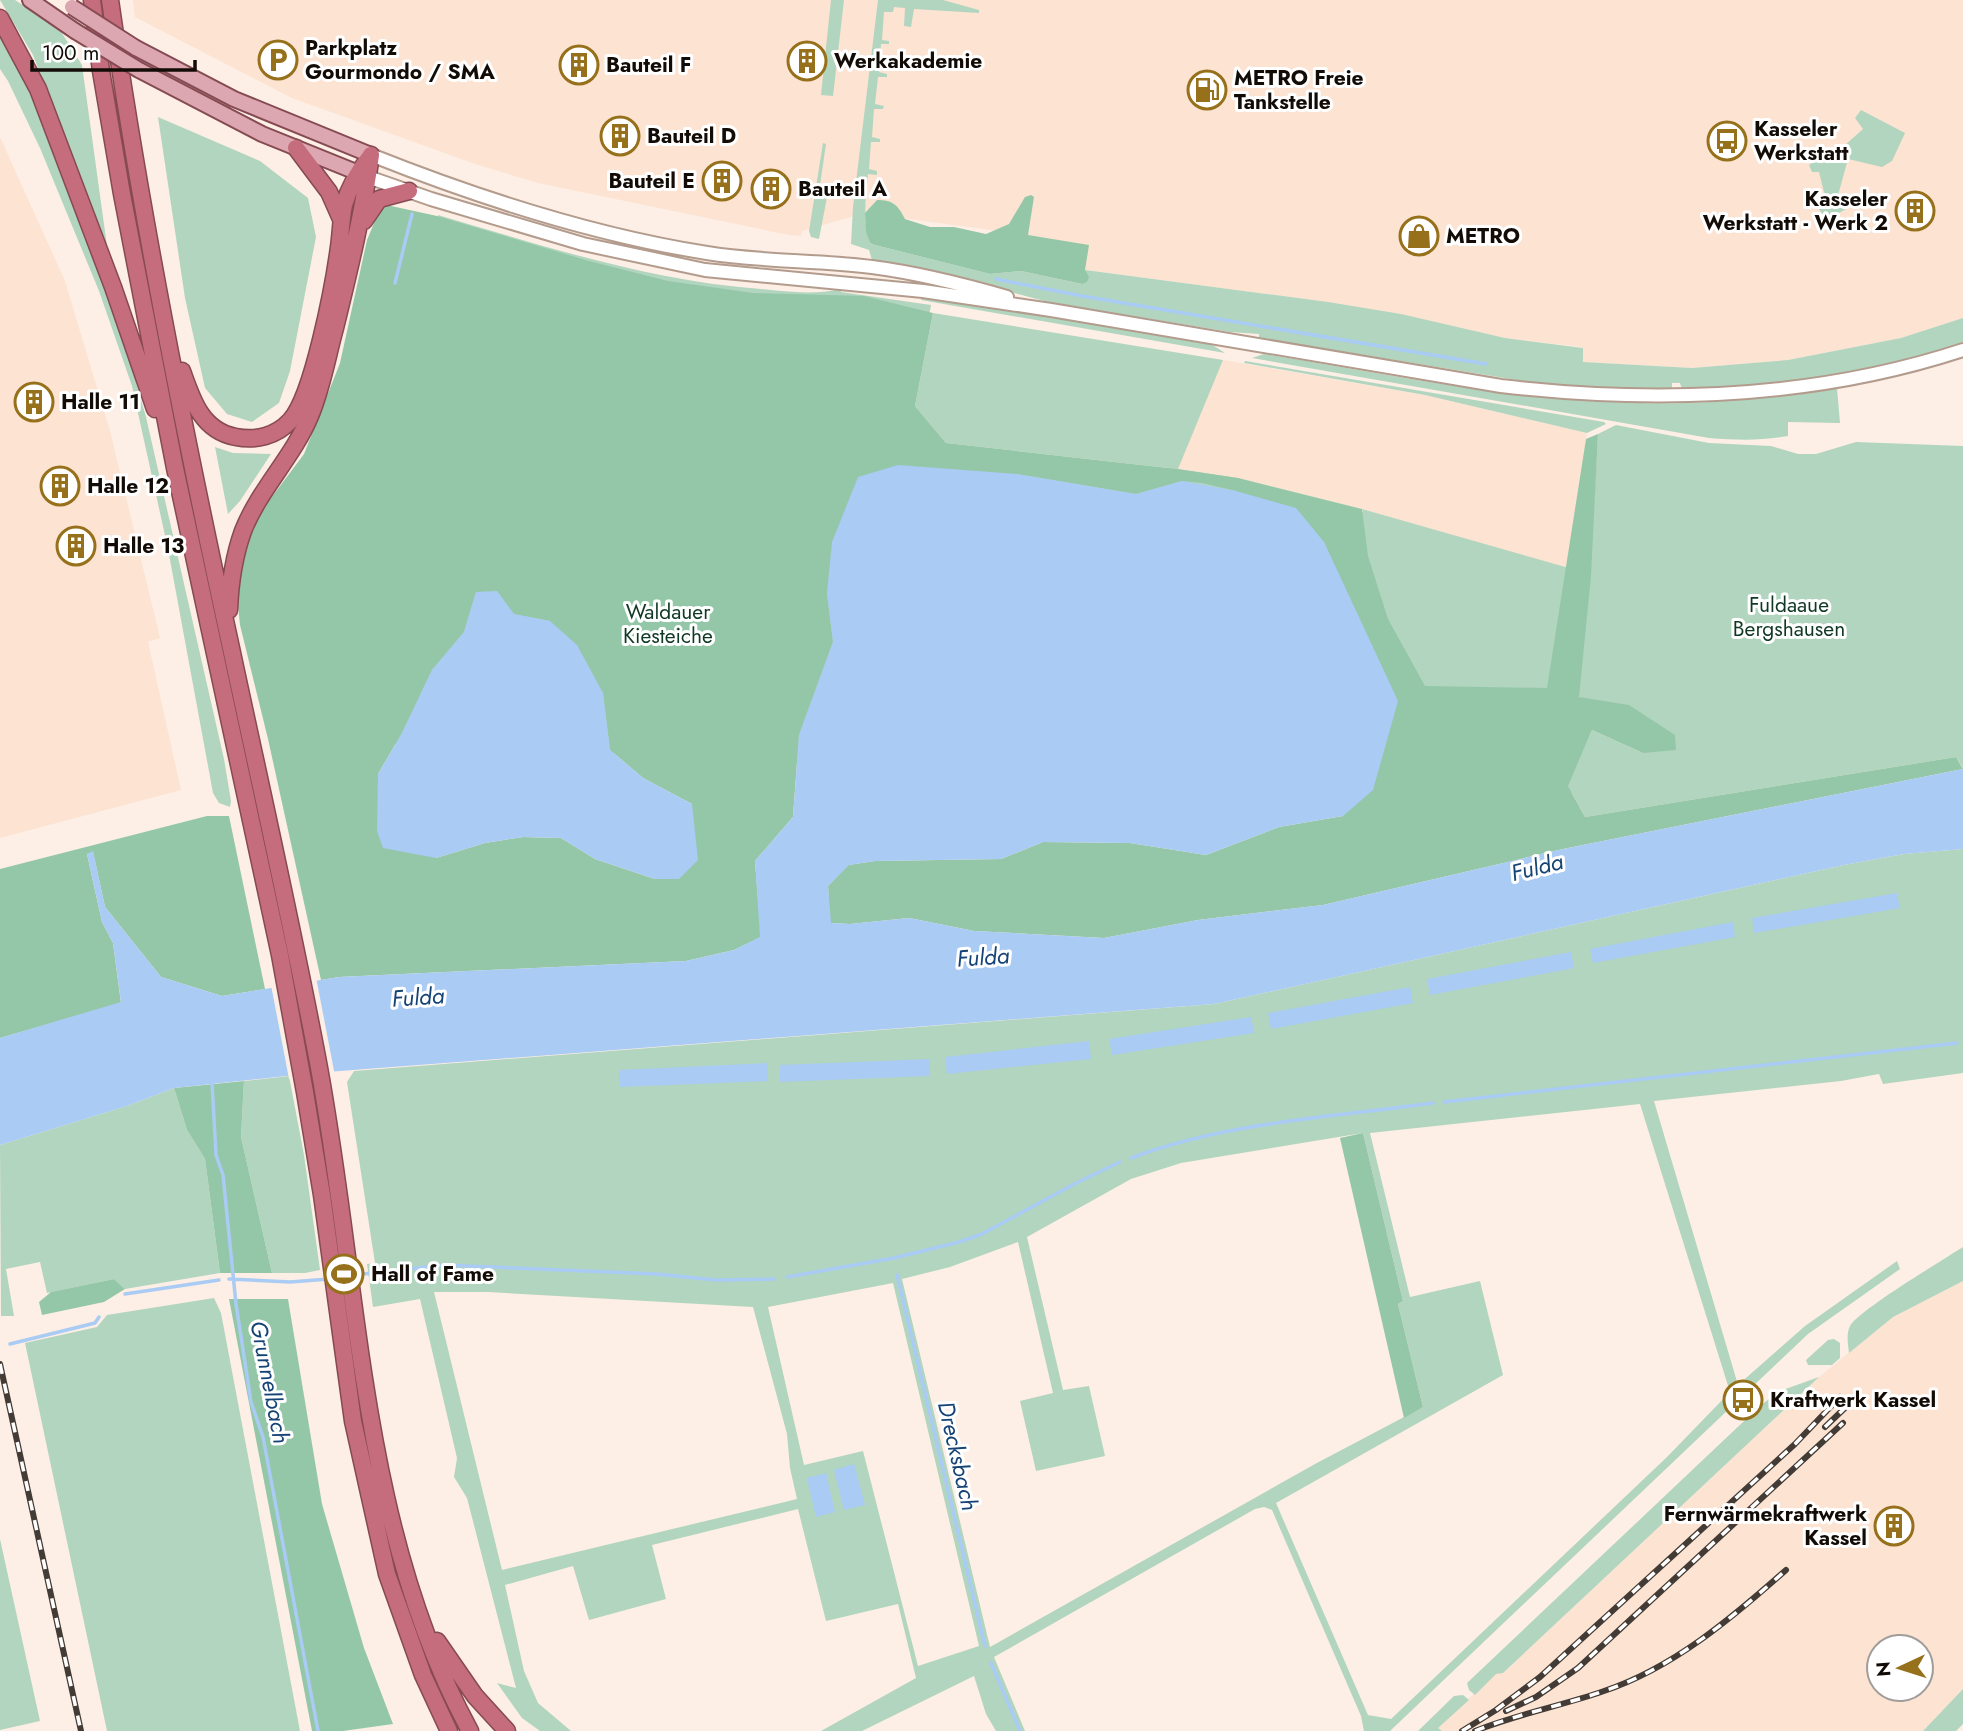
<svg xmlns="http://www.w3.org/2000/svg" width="1963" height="1731" viewBox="0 0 1963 1731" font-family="Jost,sans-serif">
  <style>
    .built { fill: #fce3d2; fill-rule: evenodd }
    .green { fill: #b2d5bf; fill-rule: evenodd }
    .forest { fill: #94c7a8; fill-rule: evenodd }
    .water { fill: #a9cbf4 }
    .pier { fill: #fdefe5 }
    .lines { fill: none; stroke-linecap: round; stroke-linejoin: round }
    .stream { stroke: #a9cbf4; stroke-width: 3.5 }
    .secondary-casing { stroke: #b39c8d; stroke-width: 16 }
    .primary-casing { stroke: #864a53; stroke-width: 18 }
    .highway-casing { stroke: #864a53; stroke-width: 19 }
    .secondary { stroke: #fff; stroke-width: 12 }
    .primary { stroke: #dca7b1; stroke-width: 14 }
    .highway { stroke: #c56c7d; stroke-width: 16 }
    .rail-casing { stroke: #433b35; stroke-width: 6 }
    .rail { stroke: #fff; stroke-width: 3.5; stroke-dasharray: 10; stroke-linecap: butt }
    .primary-bridge-casing { stroke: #864a53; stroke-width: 18; stroke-linecap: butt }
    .primary-bridge { stroke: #dca7b1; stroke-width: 14 }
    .labels { text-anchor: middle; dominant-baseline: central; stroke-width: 6; stroke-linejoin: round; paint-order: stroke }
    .poi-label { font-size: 21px; font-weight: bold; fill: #120b06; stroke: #fff; text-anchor: start }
    .park-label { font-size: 21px; fill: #103925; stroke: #fff }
    .water-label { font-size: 23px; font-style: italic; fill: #154375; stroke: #fff }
  </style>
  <rect width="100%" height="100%" fill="#fdefe5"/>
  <path class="built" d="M133,0H1963V318L1901,338L1788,360L1692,368L1582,362V347L1505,338L1328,302L1085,270L1028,235L865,213L802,231L801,236L789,235L538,183L475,164L292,98L135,17Z
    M0,137L65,281L110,431L160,638L148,642L181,790L0,838Z
    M1223,360L1425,395L1587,433L1567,569L1362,509L1238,478L1177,469Z
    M1963,1281V1689L1923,1731H1442L1437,1728L1496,1673H1503L1819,1377L1893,1317ZM1879,1647H1921V1689H1879Z"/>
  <path class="green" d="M0,0H15L60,30L82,65L107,246L33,55Z
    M831,0H844L833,96L821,95Z
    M878,0H943L979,10V13L914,9L911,27L904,26L905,8L894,7L893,12H884L882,40L889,41V44H881L879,72L887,74V77H878L875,104L884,106L883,109H874L872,137L880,139V142H871L869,169L877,171V175L868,174C866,197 862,221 870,243L875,245L990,274L1021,271L1082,284L1085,270L1328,302L1401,314L1505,338L1583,348V362L1692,368L1788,360L1901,338L1963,318V343C1875,374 1774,385 1682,389L1680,383H1672V390H1611L1541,384L1259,338V334L1230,332L1052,303L916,267L872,260L869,250L851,244L853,207Z
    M0,34L13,55L43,123L123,337L146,417L224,759L231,801L230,807L219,803L213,793L168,549L132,386L99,291L40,148L8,81L0,69Z
    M1861,110L1905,133L1892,161L1882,167L1848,159L1837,199L1848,202L1846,209L1830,218L1823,215L1818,208L1827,204L1819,172H1812L1809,165L1821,157L1825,163L1863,129L1855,118Z
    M158,117L260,161L308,198L316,237L290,371L279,403L252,422L227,414L205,388L185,298Z
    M823,143L826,144L820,185L829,187L819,239L811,237L809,231Z
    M438,215C544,246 650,281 761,289C788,292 815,295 841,289V292L931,305L913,408L944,451L1177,469L946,443L915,406L933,313L1223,360L1178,469L1238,478L1363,512L1362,509L1590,574L1598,434L1616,425L1709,443L1771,446L1798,454H1816L1856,442L1963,446V768L1956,757L1585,817L1572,793L302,740ZM1582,698L1643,753L1592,730L1574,771Z
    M921,296L1211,344L1225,353L921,300Z
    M1264,354C1389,374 1513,401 1640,403C1706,405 1772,397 1837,388L1840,423L1788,422V436C1761,441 1736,440 1709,438L1252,358Z
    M1245,361L1604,422L1606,424L1587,433L1425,395L1244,363Z
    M215,447L233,453L271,454L240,501L228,514Z
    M1963,849V1073L1883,1084L1879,1074L1841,1081L1654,1101L1738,1385L1805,1326L1897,1261L1900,1269L1808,1334L1390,1731H1364L1361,1716L1272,1510L1264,1507L1255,1509L994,1657L1025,1731H996L986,1714L974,1676L862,1731H821L916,1678L898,1604L826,1621L798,1509L652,1545L666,1599L589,1620L573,1566L505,1585L524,1671L538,1703L571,1731H540L522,1718L497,1683L516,1688L467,1498L454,1477L457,1458L420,1299L373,1307L367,1264L375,1263L347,1082L354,1071L1214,1004L1844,865L1904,854ZM1640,1104L1730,1392L1667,1457L1391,1719L1368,1715L1276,1503L1503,1375L1480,1281L1410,1297L1370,1133ZM1363,1133L1403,1301L1398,1304L1423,1407L1315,1464L990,1647L902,1279L950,1267L1018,1242L1053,1393L1020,1401L1036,1471L1105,1456L1089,1386L1063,1390L1027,1237L1131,1179L1181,1163ZM893,1283L979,1646L918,1666L863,1451L804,1465L768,1307ZM434,1292H488L753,1307L787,1434L790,1468L797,1499L502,1570Z
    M289,1076L304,1155L320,1270L305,1273H272L241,1137L244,1081Z
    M174,1088L187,1130L205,1159L220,1273L125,1289L114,1279L47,1293L40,1262L6,1269L14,1316H1L0,1145L127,1106Z
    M1963,1247V1281L1893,1317L1849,1353C1848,1344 1846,1334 1850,1326C1859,1310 1943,1260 1963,1247Z
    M214,1298L221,1313L300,1731H107L25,1343L97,1327L107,1315Z
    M1834,1339L1840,1343V1358L1832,1365H1808L1806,1360L1828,1340Z
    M1819,1377L1503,1673L1496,1674L1475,1695L1469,1690L1467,1683L1761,1405L1780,1391Z
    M0,1539L40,1721L0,1730Z
    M1963,1689V1724L1956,1731H1923Z
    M1463,1695L1469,1700L1438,1728L1442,1731H1418L1454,1696Z"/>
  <path class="forest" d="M1031,195L1034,197L1028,235L1089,245L1085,270L1089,277L1087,282L1082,284L1021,271L990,274L875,245L870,243L866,232L865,213L877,200C893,200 898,205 905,219L930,227H954L986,234L1009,224L1025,197Z
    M382,204L437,216L589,261L668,281L753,293L864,296L933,313L915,406L946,443L1177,469L1238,478L1362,509L1368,556L1388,619L1425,686L1547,688L1586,439L1598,434L1591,576L1579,697L1629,705L1675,735L1676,750L1643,753L1592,730L1568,786L1585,817L1956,757L1963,769L1563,849L1323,905L1198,920L1104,938L974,931L909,918L850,924L830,923L828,886L848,865L875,861L1001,859L1043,842L1130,843L1206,855L1279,827L1343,816L1342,586L1324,542L1236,491L1202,483L1182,481L1136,494L1017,474L827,593L833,642L799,735L793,817L755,861L761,937L734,950L686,961L339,977L321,980L268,739L240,625L237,596L246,546L259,514L304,454L340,363L367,240ZM476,592L513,614L550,621L603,693L610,750L643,778L692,804L655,879L595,859L561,838L523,837L485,843L436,858L378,774L402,733L432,670L464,632Z
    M207,816H229L265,989L222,996L161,977L105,907L93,852L87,854L102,922L113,943L121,1003L0,1038V869Z
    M244,1081L241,1137L272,1273H220L205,1159L187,1130L174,1088Z
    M1363,1133L1403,1301L1398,1304L1423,1407L1404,1418L1340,1138Z
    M114,1279L125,1289L104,1302L42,1315L39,1302L51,1292Z
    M229,1299H288L322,1504L364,1648L393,1724L343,1731H312Z"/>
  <path class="water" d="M898,465L1017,474L1136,494L1182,481L1236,491L1296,508L1324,542L1398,701L1373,790L1343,816L1279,827L1206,855L1130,843L1043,842L1001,859L875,861L849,865L828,886L831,923L850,924L909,918L974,931L1104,938L1198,920L1323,905L1563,849L1963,769V849L1904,854L1844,865L1214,1004L314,1073L174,1088L127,1106L0,1145V1038L121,1002L113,943L102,922L87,854L93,851L105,907L161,977L222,996L339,977L686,961L734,950L760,937L755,861L793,817L799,735L833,642L827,593L832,542L858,477Z
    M497,591L514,614L550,621L577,645L603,693L610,750L643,778L692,804L698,860L679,879H655L595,859L561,838L523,837L485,843L436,858L383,848L377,831L378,774L402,733L432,670L464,632L476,592Z
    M1897,893L1900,908L1754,933L1752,918Z
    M1733,922L1735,937L1593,963L1590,949Z
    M1571,952L1574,968L1430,995L1427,979Z
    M1410,987L1413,1003L1271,1029L1268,1013Z
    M1251,1017L1254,1033L1112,1055L1109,1039Z
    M1089,1041L1091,1059L947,1074L945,1057Z
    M930,1059V1076L780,1082V1065Z
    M767,1063L768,1081L620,1087L619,1070Z
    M854,1464L865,1505L844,1510L834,1470Z
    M826,1473L835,1512L816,1517L807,1478Z"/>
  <path class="pier" d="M316,977L335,1076L289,1079L271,985Z"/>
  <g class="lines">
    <path class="stream" d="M996,279L1082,296L1486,364
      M395,283L412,214
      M212,1082L216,1155L223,1175L236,1304L251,1402L263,1437L318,1731
      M1444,1102L1957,1043
      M1131,1158C1227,1122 1333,1117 1433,1103
      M354,1275L444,1265L656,1274L716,1280L774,1279
      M897,1275L985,1646
      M787,1277L894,1258L959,1242L982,1234L1078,1182L1120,1162
      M229,1279L290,1282L329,1279
      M125,1294L219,1280
      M10,1344L95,1323L99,1317
      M991,1663L1020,1731"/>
    <defs>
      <path id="secondary" d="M371,155C479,198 593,235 707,253C762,262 817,260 872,267C918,273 962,284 1007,297
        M368,177L431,199L583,244L705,270L923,291L1051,310L1501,386C1656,404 1814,399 1963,350"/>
      <path id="primary" d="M30,0L75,31
        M136,48L234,99L371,155
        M139,70L262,134L366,176"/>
      <path id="highway" d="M92,0L101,71L122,194L175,468L280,955L305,1092L322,1195L353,1421L387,1574L423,1675L449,1731
        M110,0C141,217 184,433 231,648C260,784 291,920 317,1057C360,1282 358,1525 470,1731
        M0,18L38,89L113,287L155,409
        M296,148L329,192L341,219
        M364,221L379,199L409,191
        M182,371C192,400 202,431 236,437C256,441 276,436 290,421C313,397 334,284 339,247C341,233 341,219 344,205C349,187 358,172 369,158
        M229,610C230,584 234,556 243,531C259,490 293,457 310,416C322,388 327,357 335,328C349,271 363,213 371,155
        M437,1641L475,1696L507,1731"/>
    </defs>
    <use href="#secondary" class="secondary-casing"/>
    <use href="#primary" class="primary-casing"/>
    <use href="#highway" class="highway-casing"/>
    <use href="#secondary" class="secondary"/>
    <use href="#primary" class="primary"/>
    <use href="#highway" class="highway"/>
    <defs>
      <path id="rail" d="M0,1364L81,1731
        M1825,1427L1848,1405
        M1506,1711L1536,1697L1578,1668L1843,1423
        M1462,1731L1496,1710L1540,1677L1795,1444L1840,1397
        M1475,1731C1517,1714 1561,1706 1604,1691C1673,1668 1732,1618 1786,1570"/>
    </defs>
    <use href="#rail" class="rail-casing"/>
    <use href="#rail" class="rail"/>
    <defs>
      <path id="primary-bridge" d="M72,7L136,48
        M75,31L139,70"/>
    </defs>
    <use href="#primary-bridge" class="primary-bridge-casing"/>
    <use href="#primary-bridge" class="primary-bridge"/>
  </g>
  <defs>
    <symbol id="parking-ring" viewBox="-11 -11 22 22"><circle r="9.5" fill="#fff" stroke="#96701a" stroke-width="1.5"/><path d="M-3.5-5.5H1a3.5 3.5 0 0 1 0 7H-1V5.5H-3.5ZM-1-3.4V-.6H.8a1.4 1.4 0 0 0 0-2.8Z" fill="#96701a"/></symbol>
    <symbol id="building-ring" viewBox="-11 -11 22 22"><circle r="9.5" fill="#fff" stroke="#96701a" stroke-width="1.5"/><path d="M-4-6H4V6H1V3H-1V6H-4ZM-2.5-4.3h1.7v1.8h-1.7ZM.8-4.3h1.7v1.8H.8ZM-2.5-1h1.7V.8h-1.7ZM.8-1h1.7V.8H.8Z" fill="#96701a"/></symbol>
    <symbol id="fuel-ring" viewBox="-11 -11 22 22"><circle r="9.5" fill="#fff" stroke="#96701a" stroke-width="1.5"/><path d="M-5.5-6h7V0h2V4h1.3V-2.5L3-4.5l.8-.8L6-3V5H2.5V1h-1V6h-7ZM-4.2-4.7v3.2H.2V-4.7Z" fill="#96701a"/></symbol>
    <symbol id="bus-ring" viewBox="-11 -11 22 22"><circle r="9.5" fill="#fff" stroke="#96701a" stroke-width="1.5"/><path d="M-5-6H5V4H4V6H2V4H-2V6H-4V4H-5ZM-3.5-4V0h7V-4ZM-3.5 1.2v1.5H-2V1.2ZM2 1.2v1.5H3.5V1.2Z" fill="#96701a"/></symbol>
    <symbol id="shop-ring" viewBox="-11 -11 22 22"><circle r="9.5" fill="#fff" stroke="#96701a" stroke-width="1.5"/><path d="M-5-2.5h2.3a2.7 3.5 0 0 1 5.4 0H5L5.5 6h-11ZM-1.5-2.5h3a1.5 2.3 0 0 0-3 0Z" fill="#96701a"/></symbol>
    <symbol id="stadium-ring" viewBox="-11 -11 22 22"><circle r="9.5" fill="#fff" stroke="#96701a" stroke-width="1.5"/><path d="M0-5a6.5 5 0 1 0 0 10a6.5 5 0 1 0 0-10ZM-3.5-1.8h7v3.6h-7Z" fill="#96701a"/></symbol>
  </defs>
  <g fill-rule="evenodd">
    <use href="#parking-ring" x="256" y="38" width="44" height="44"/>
    <use href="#building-ring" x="785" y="39" width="44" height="44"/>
    <use href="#building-ring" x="557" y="43" width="44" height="44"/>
    <use href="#fuel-ring" x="1185" y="68" width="44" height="44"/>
    <use href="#building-ring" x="598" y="114" width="44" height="44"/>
    <use href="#bus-ring" x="1705" y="119" width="44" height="44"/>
    <use href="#building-ring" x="700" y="159" width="44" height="44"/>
    <use href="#building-ring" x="749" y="167" width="44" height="44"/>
    <use href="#building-ring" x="1893" y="189" width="44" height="44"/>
    <use href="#shop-ring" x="1397" y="214" width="44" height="44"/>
    <use href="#building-ring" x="12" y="380" width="44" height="44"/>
    <use href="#building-ring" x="38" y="464" width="44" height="44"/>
    <use href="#building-ring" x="54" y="524" width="44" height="44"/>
    <use href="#stadium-ring" x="322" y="1252" width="44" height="44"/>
    <use href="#bus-ring" x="1721" y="1378" width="44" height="44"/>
    <use href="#building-ring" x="1872" y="1504" width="44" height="44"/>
  </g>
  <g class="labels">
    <g class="poi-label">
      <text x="305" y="48">Parkplatz<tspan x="305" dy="24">Gourmondo / SMA</tspan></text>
      <text x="834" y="61">Werkakademie</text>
      <text x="606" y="65">Bauteil F</text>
      <text x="1234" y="78">METRO Freie<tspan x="1234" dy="24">Tankstelle</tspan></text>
      <text x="1754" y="129">Kasseler<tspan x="1754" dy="24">Werkstatt</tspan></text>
      <text x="647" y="136">Bauteil D</text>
      <text x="695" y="181" text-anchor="end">Bauteil E</text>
      <text x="798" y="189">Bauteil A</text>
      <text x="1888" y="199" text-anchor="end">Kasseler<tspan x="1888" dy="24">Werkstatt - Werk 2</tspan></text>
      <text x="1446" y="236">METRO</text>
      <text x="61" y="402">Halle 11</text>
      <text x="87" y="486">Halle 12</text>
      <text x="103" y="546">Halle 13</text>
      <text x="371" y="1274">Hall of Fame</text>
      <text x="1770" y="1400">Kraftwerk Kassel</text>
      <text x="1867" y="1514" text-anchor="end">Fernwärmekraftwerk<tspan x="1867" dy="24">Kassel</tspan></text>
    </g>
    <g class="park-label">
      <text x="1789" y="605">Fuldaaue<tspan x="1789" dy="24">Bergshausen</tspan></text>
      <text x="668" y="612">Waldauer<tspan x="668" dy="24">Kiesteiche</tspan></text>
    </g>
    <g class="water-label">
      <text transform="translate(1537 867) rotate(-14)">Fulda</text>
      <text transform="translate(983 957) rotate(-4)">Fulda</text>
      <text transform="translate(418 997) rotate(-4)">Fulda</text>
      <text transform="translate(270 1382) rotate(79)">Grunnelbach</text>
      <text transform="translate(958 1456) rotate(77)">Drecksbach</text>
    </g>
  </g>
  <g transform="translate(1900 1668) rotate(266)"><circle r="33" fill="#ffffff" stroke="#a09d9b" stroke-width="2"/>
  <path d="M0-5L12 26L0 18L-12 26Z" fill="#96701a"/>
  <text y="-10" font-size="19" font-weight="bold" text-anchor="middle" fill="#120b06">N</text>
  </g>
  <path d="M32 60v10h163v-10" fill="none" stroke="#120b06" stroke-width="3.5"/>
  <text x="42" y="60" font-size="21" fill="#120b06" stroke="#ffffff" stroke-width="5" paint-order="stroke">100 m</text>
</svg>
